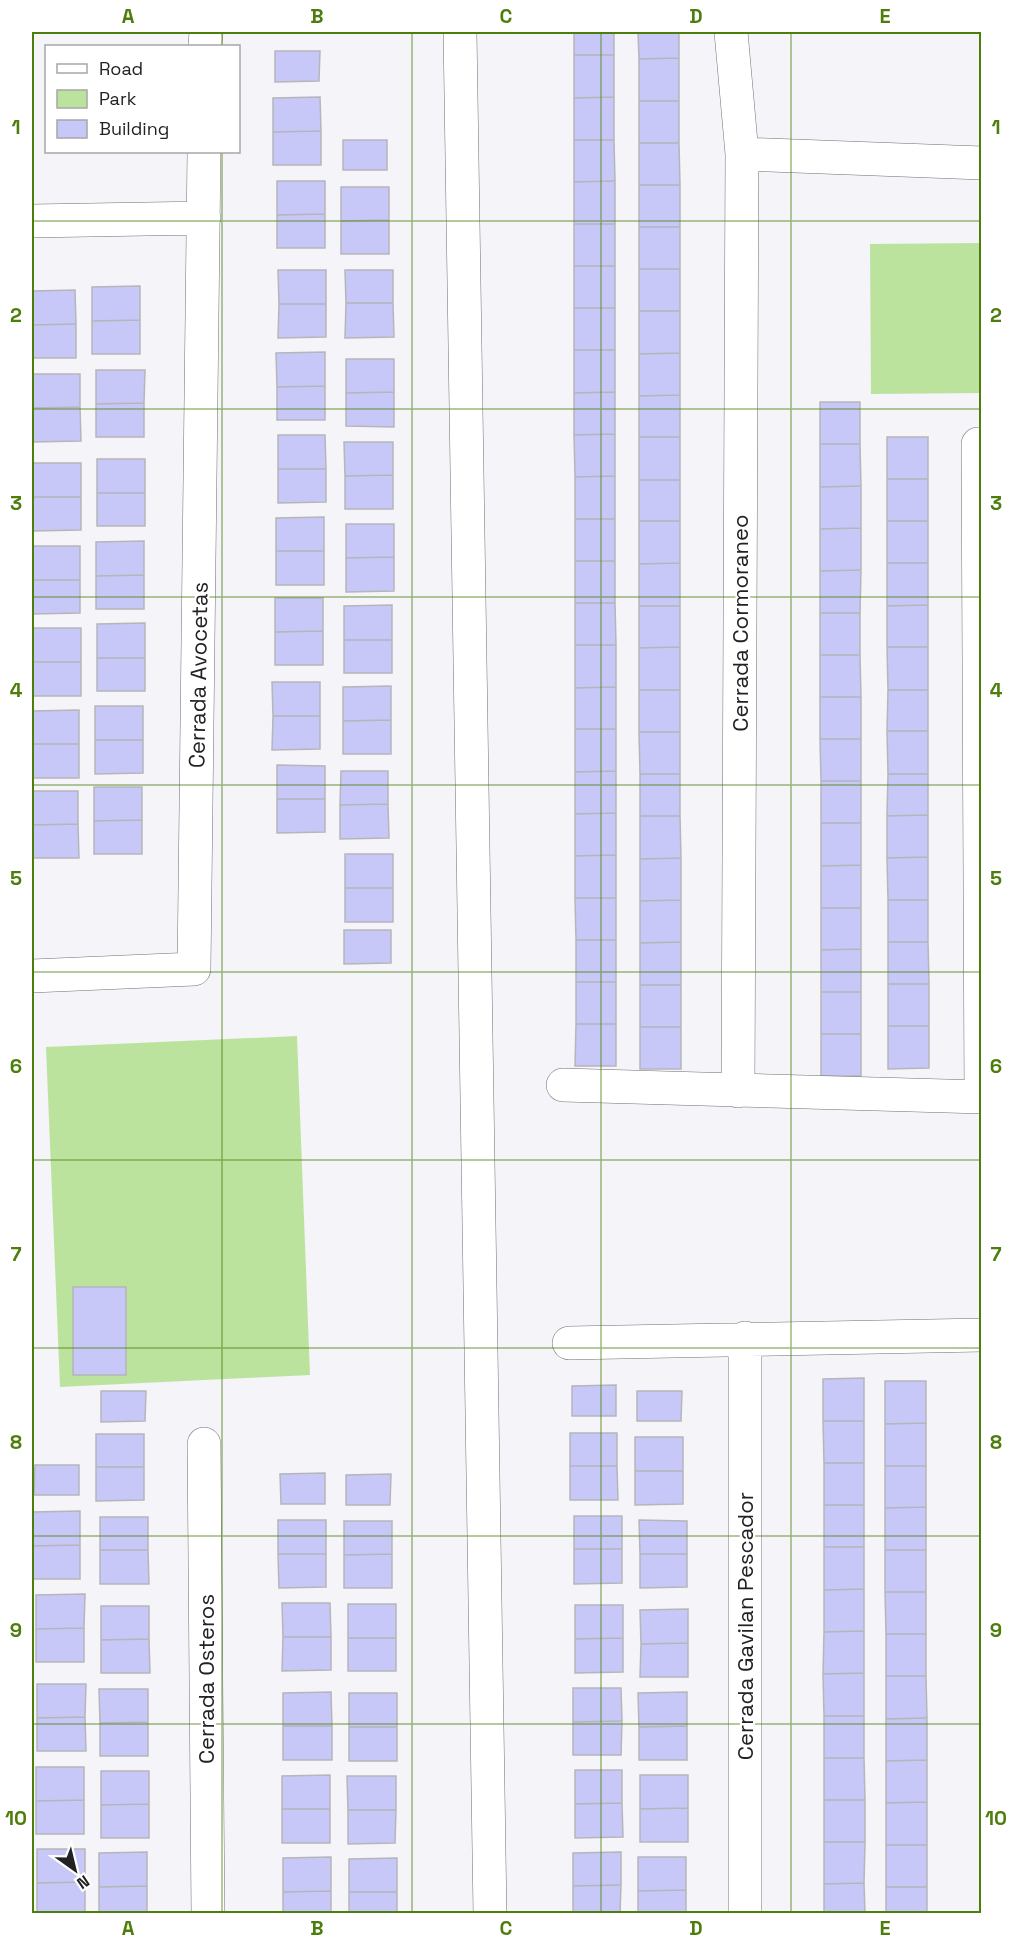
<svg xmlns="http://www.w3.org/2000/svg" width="1013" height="1945" viewBox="0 0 1013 1945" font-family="'Space Grotesk',sans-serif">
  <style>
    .green { fill: #bce39e }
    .building { fill: #c7c8f7; stroke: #b5b5ba; stroke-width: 1.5 }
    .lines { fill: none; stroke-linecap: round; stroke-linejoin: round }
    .minor-casing { stroke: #707175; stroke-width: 34 }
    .tertiary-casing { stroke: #707175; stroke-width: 34 }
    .minor { stroke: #fff; stroke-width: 33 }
    .tertiary { stroke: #fff; stroke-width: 33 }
    .grid { fill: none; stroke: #4d7e0c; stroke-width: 1.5; stroke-opacity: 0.55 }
    .labels { text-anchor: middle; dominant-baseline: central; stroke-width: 4.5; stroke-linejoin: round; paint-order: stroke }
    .street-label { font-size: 22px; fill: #222224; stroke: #fff }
    .neatline { fill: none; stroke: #4d7e0c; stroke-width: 2 }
    .grid-label { font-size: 20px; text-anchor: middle; font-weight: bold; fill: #4d7e0c }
  </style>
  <rect width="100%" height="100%" fill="#f4f4f9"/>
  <path class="green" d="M981,243V393L871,394L870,244Z
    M297,1036L310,1375L60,1387L46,1047Z"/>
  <path class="building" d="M574,32H614V55H574Z
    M638,32H679V58L639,59Z
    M275,51H320L319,81L275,82Z
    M574,55H614V97L574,98Z
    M679,58V101H639V59Z
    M320,97L321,131L273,132V98Z
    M614,97V140H574V98Z
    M639,101H679V143H639Z
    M321,131V165H273V132Z
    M343,140H387V170H343Z
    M574,140H614L615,181L574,182Z
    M639,143H679L680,185H639Z
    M277,181H325V214L277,215Z
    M615,181V224H574V182Z
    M639,185H680V227H639Z
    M341,187H389V220L341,221Z
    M325,214V248H277V215Z
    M389,220V254H341V221Z
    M574,224H615V266H574Z
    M639,227H680V269H639Z
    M574,266H615V308H574Z
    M639,269H680V311H639Z
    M278,270H326V304H279Z
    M345,270H393V303H346Z
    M140,286V320L92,321V287Z
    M75,290L76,324L32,325V291Z
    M346,303H393L394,337L345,338Z
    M279,304H326V337L278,338Z
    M574,308H615V350H574Z
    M639,311H680V353L639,354Z
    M140,320V354H92V321Z
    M76,324V358H32V325Z
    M574,350H615V392L574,393Z
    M325,352V386L277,387L276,353Z
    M680,353V395L639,396V354Z
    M346,359H394V392L346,393Z
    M96,370H145L144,403L96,404Z
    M32,374H80V407L32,408Z
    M325,386V420H277V387Z
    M394,392V427L346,426V393Z
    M615,392V434L574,435V393Z
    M680,395V437H639V396Z
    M820,402H860V444H820Z
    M144,403V437H96V404Z
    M80,407L81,441L32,442V408Z
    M615,434V476L575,477L574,435Z
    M278,435H325L326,469H278Z
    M639,437H680V480H639Z
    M887,437H928V479H887Z
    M344,442H393V475L345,476Z
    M820,444H860L861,486L820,487Z
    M97,459H145V493H97Z
    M33,463H81V497H33Z
    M278,469H326V502L278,503Z
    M393,475V509H345V476Z
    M615,476V519H575V477Z
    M887,479H928V521H887Z
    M639,480H680V521H639Z
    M861,486V528L820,529V487Z
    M97,493H145V526H97Z
    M33,497H81V530L33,531Z
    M324,517V551H276V518Z
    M575,519H615V561H575Z
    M639,521H680V563L639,564Z
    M887,521H928V563H887Z
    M346,524H394V557L346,558Z
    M861,528V570L820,571V529Z
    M144,541V575L96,576V542Z
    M32,546H80V580H32Z
    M276,551H324V585H276Z
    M394,557V591L346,592V558Z
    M575,561H615V603H575Z
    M680,563V606H639V564Z
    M887,563H928V605L887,606Z
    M861,570L860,613H820V571Z
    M144,575V609H96V576Z
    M32,580H80V613L32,614Z
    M275,598H323V631L275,632Z
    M575,603H615L616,645H575Z
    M392,605V640H344V606Z
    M928,605V647H887V606Z
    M639,606H680V647L639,648Z
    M820,613H860V655H820Z
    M145,623V658H97V624Z
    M33,628H81V662H33Z
    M323,631V665H275V632Z
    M344,640H392V673H344Z
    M575,645H616V687L575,688Z
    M680,647V690H639V648Z
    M887,647H928V690H888Z
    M820,655H860L861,697H820Z
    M97,658H145V691H97Z
    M33,662H81V696H33Z
    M272,682H320V716H273Z
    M391,686V720L343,721V687Z
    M616,687V729H575V688Z
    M639,690H680V732H639Z
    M888,690H928V731H887Z
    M820,697H861V739H820Z
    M95,706H143V740H95Z
    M79,710V744H32V711Z
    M273,716H320V749L272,750Z
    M391,720V754H343V721Z
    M575,729H616V771L575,772Z
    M887,731H928V774H888Z
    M639,732H680V774H640Z
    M820,739H861V781H821Z
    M95,740H143V773L95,774Z
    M32,744H79V778H32Z
    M277,765L325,766V799H277Z
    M341,771H388V804L340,805Z
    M616,771V813L575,814V772Z
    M640,774H680V816H640Z
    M888,774H928V815L887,816Z
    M821,781H861V823H821Z
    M94,787H142V820L94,821Z
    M32,791H78V824L32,825Z
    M277,799H325V832L277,833Z
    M388,804L389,838L340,839V805Z
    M616,813V855L575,856V814Z
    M928,815V857L887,858V816Z
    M640,816H680L681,858L640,859Z
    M142,820V854H94V821Z
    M821,823H861V865L821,866Z
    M78,824L79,858H32V825Z
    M345,854H393V888H345Z
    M616,855V898H575V856Z
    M928,857V900H888L887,858Z
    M681,858V900L640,901V859Z
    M861,865V908H821V866Z
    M345,888H393V922H345Z
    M575,898H616V940H576Z
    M681,900V942L640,943V901Z
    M888,900H928V942H888Z
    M821,908H861V949L821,950Z
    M344,930H391V963L344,964Z
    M576,940H616V982H576Z
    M681,942V985H640V943Z
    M888,942H928L929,984H888Z
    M861,949V992H821V950Z
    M576,982H616V1024H576Z
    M888,984H929V1026H888Z
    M640,985H681V1027H640Z
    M821,992H861V1034H821Z
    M576,1024H616V1066H575Z
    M888,1026H929V1068L888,1069Z
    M640,1027H681V1069H640Z
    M821,1034H861V1076H821Z
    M73,1287H126V1375H73Z
    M864,1378V1421H823V1379Z
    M885,1381H926V1423L885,1424Z
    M616,1385V1416H572V1386Z
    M101,1391H146L145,1421L101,1422Z
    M637,1391H682L681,1421H637Z
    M823,1421H864V1463H824Z
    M926,1423V1466H885V1424Z
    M570,1433H617V1466H570Z
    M96,1434H144V1467H96Z
    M635,1437H683V1471H635Z
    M824,1463H864V1505H824Z
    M35,1465H79V1495H34Z
    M570,1466H617L618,1500H570Z
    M885,1466H926V1507L885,1508Z
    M96,1467H144V1500L96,1501Z
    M635,1471H683V1504L635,1505Z
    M325,1473V1504H281L280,1474Z
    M391,1474L390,1505H346V1475Z
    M824,1505H864V1547H824Z
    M926,1507V1550H885V1508Z
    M80,1511V1545L32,1546V1512Z
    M574,1516H622V1549H574Z
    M100,1517H148V1550H100Z
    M278,1520H326V1554H278Z
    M639,1520L687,1521V1554H640Z
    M344,1521H392V1554L344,1555Z
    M80,1545V1579H32V1546Z
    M824,1547H864V1589L824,1590Z
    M574,1549H622V1583L574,1584Z
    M100,1550H148L149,1584H100Z
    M885,1550H926V1592H885Z
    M278,1554H326V1587L279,1588Z
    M392,1554V1588H344V1555Z
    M640,1554H687V1587L640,1588Z
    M864,1589V1631L824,1632V1590Z
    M885,1592H926V1634H886Z
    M85,1594L84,1628L36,1629V1595Z
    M282,1603H330L331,1637H283Z
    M348,1604H396V1638H348Z
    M575,1605H623V1638L575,1639Z
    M101,1606H149V1639L101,1640Z
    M688,1609V1643L641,1644L640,1610Z
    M84,1628V1662H36V1629Z
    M864,1631V1673L823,1674L824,1632Z
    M886,1634H926V1676H886Z
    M283,1637H331V1670L282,1671Z
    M348,1638H396V1671H348Z
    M623,1638V1672L575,1673V1639Z
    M149,1639L150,1673H101V1640Z
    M688,1643V1677H640L641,1644Z
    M864,1673V1716H824L823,1674Z
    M886,1676H926L927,1718L886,1719Z
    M37,1684H86L85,1717L37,1718Z
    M573,1688H621L622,1721L573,1722Z
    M99,1689H148V1722L100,1723Z
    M331,1692L332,1726H283V1693Z
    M687,1692V1726L639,1727L638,1693Z
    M349,1693H397V1727H349Z
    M824,1716H864V1758H824Z
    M85,1717L86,1751H37V1718Z
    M927,1718V1760L886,1761V1719Z
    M622,1721L621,1755H573V1722Z
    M148,1722V1756H100V1723Z
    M283,1726H332V1760H283Z
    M687,1726V1760H639V1727Z
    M349,1727H397V1761H349Z
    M824,1758H864L865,1800H824Z
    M927,1760V1802L886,1803V1761Z
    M36,1767H84V1800L36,1801Z
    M575,1770H622V1803L575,1804Z
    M101,1771H149V1804L101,1805Z
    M330,1775V1809H282V1776Z
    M640,1775H688V1808L640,1809Z
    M347,1776H396V1810H348Z
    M84,1800V1834H36V1801Z
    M824,1800H865V1842H824Z
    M927,1802V1845H886V1803Z
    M622,1803L623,1837L575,1838V1804Z
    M149,1804V1838H101V1805Z
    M688,1808V1842H640V1809Z
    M282,1809H330V1843H282Z
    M348,1810H396L395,1843L348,1844Z
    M824,1842H865L864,1883L824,1884Z
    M886,1845H927V1887H886Z
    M37,1849H85V1882L37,1883Z
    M147,1852V1886L99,1887V1853Z
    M621,1852V1885L573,1886V1853Z
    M331,1857V1891L283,1892V1858Z
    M638,1857H686V1890L638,1891Z
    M397,1858V1892H349V1859Z
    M85,1882V1914H37V1883Z
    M864,1883L865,1914H824V1884Z
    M621,1885L620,1914H573V1886Z
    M147,1886V1914H99V1887Z
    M886,1887H927V1914H886Z
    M686,1890V1914H638V1891Z
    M331,1891V1914H283V1892Z
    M349,1892H397V1914H349Z"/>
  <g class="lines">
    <defs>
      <path id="minor" d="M731,32L742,154L738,1091
        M205,46L206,32
        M742,154L982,163
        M32,221L204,218
        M978,444L981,1097
        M32,976L194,969L204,152
        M563,1085L982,1097
        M745,1338V1914
        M569,1343L982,1335
        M204,1444L208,1914"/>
      <path id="tertiary" d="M460,32L490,1914"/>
    </defs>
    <use href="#minor" class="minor-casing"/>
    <use href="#tertiary" class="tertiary-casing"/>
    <use href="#minor" class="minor"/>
    <use href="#tertiary" class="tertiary"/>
  </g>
  <path class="grid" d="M222,32V46M412,32V1914M601,32V1914M791,32V1914M222,152V1914M32,221H982M32,409H982M32,597H982M32,785H982M32,972H982M32,1160H982M32,1348H982M32,1536H982M32,1724H982"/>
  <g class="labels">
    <g class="street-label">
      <text transform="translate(740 623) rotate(-90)">Cerrada Cormoraneo</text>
      <text transform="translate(198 675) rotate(-89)">Cerrada Avocetas</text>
      <text transform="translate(745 1626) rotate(-90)">Cerrada Gavilan Pescador</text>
      <text transform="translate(206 1679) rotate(-90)">Cerrada Osteros</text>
    </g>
  </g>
  <rect width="1013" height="1945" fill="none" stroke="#ffffff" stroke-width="66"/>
  <rect x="45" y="45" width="195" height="108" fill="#ffffff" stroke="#a7a7a7" stroke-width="1.5"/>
  <rect x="57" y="64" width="30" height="9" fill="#ffffff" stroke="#a7a7a7" stroke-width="1.5"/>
  <text x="99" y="75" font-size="18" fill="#222224">Road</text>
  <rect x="57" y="90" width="30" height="18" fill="#bce39e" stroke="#a7a7a7" stroke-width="1.5"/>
  <text x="99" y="105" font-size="18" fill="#222224">Park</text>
  <rect x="57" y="120" width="30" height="18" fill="#c7c8f7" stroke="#a7a7a7" stroke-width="1.5"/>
  <text x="99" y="135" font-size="18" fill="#222224">Building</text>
  <g transform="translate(75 1870) rotate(146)" stroke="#ffffff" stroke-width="4.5" paint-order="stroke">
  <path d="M0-4.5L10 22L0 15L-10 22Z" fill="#222224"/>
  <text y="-9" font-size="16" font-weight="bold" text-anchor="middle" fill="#222224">N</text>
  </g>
  <rect x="33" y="33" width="947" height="1879" class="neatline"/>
  <g class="grid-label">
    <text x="128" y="23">A</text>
    <text x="317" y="23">B</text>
    <text x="506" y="23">C</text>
    <text x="696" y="23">D</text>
    <text x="885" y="23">E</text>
    <text x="16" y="134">1</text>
    <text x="996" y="134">1</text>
    <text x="16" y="322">2</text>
    <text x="996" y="322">2</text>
    <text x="16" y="510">3</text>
    <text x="996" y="510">3</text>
    <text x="16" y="697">4</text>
    <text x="996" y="697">4</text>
    <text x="16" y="885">5</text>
    <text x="996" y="885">5</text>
    <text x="16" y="1073">6</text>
    <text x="996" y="1073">6</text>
    <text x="16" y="1261">7</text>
    <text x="996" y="1261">7</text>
    <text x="16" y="1449">8</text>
    <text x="996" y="1449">8</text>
    <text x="16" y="1637">9</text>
    <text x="996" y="1637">9</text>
    <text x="16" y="1825">10</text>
    <text x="996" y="1825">10</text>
    <text x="128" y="1935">A</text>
    <text x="317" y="1935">B</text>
    <text x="506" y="1935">C</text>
    <text x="696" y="1935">D</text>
    <text x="885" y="1935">E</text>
  </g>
</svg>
